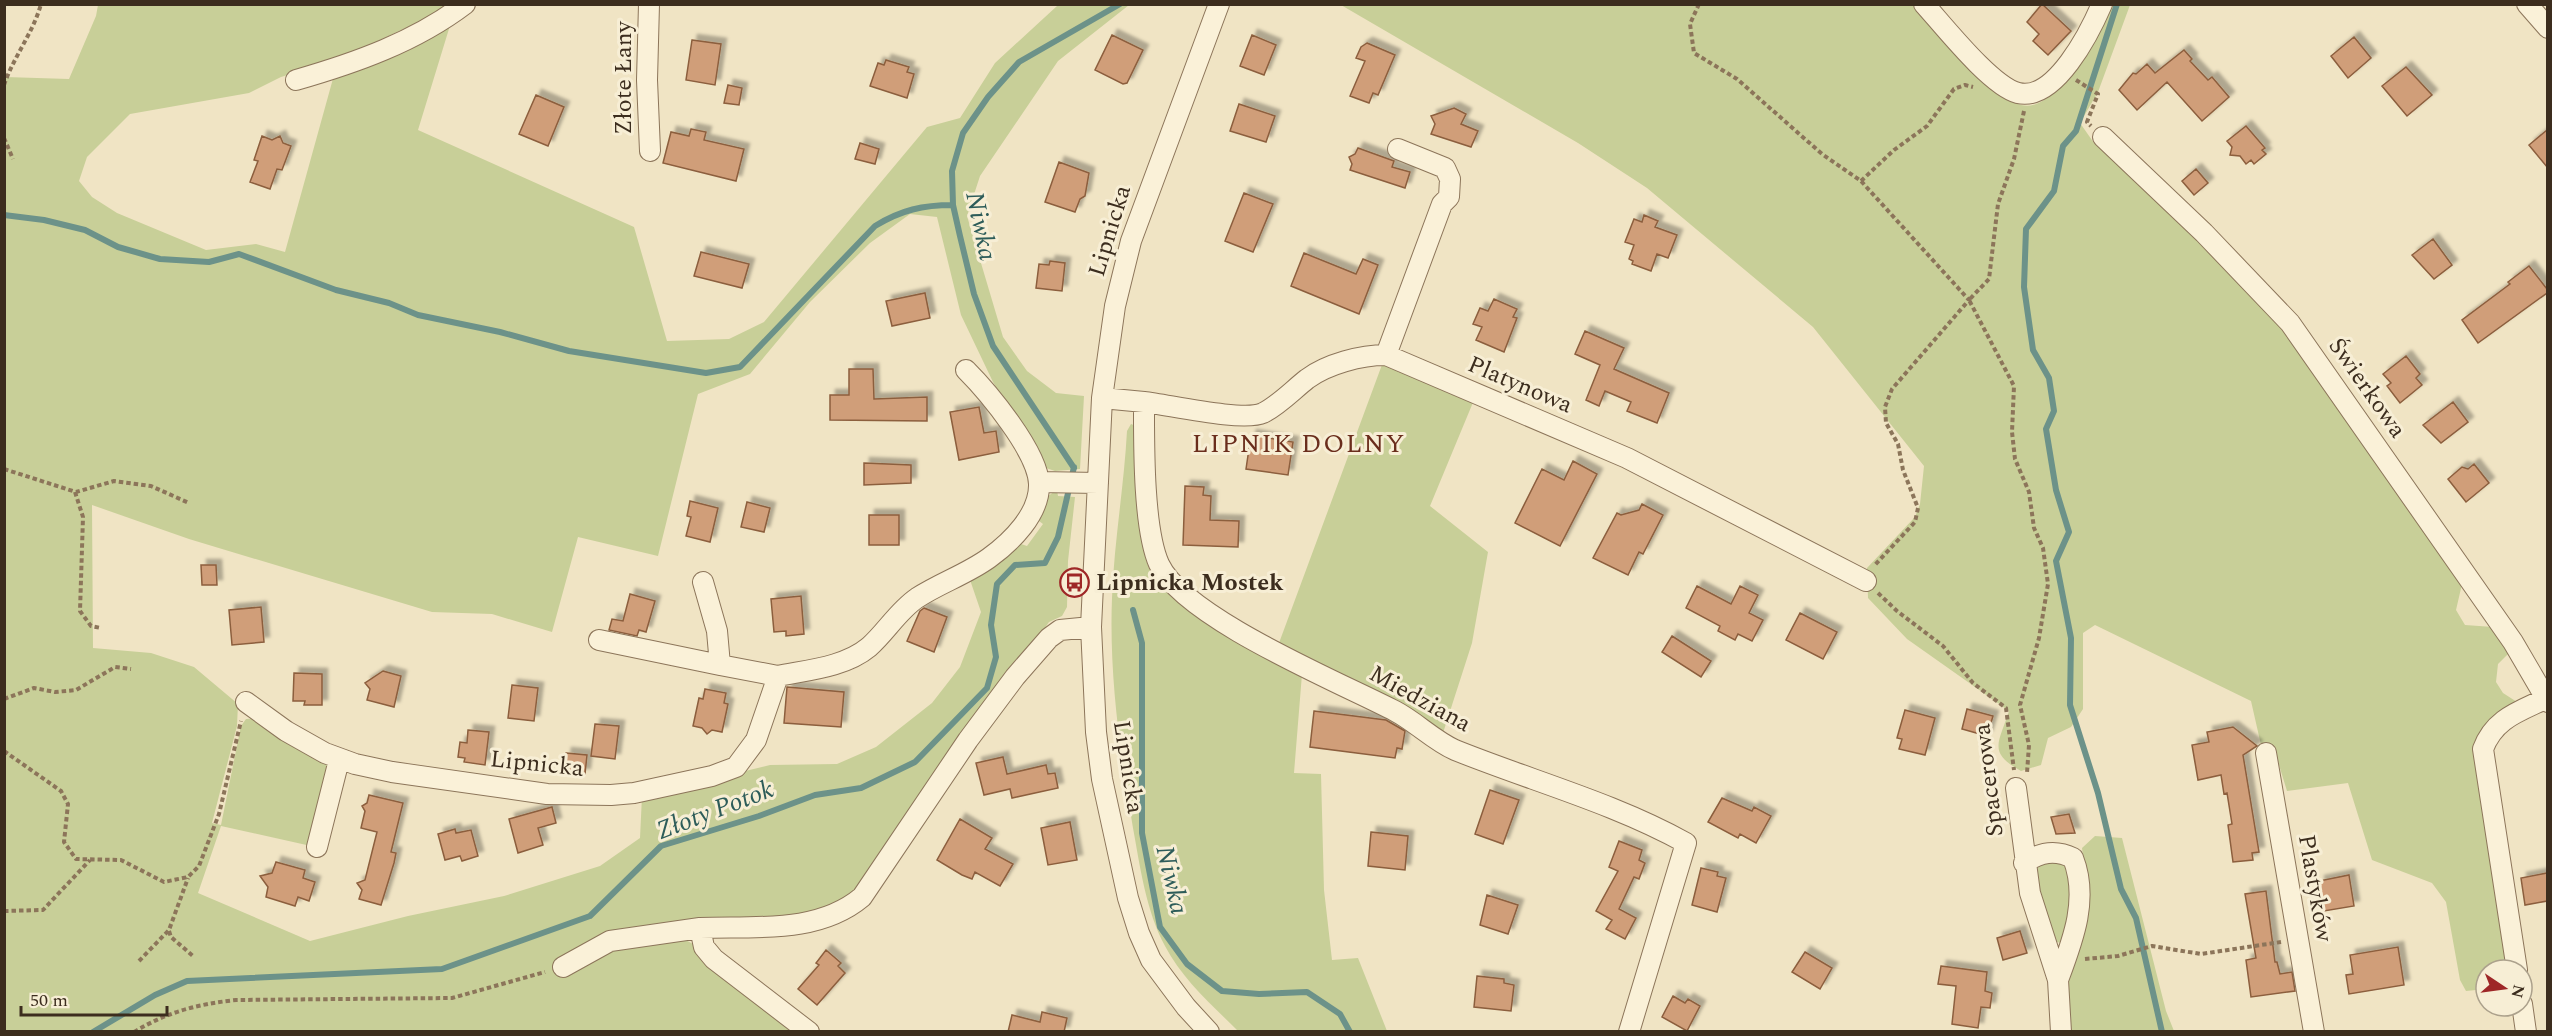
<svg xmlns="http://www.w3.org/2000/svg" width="2552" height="1036" viewBox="0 0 2552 1036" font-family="Spectral,serif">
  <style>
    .green { fill: #c8cf98 }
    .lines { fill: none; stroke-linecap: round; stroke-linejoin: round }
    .stream { stroke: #6c9289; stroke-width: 6 }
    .building { fill: #d09e79; stroke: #8c5e3e; stroke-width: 1.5; filter: url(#shadow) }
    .minor-casing { stroke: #8c755a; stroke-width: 22 }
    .path { stroke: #8c755a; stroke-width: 4; stroke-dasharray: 4.5 3; stroke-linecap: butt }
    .minor { stroke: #faf1d8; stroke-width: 20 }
    .labels { text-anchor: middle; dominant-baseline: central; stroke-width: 6; stroke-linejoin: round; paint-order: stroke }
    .street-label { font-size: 24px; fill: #3c2d1e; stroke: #f7eed5 }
    .poi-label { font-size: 24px; font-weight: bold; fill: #3c2d1e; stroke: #f7eed5; text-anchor: start }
    .water-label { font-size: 26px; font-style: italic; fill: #2d5c59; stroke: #f7eed5 }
    .neighbourhood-label { font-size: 26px; letter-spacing: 1.5px; fill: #6a2d1c; stroke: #f7eed5 }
  </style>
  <defs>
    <filter id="shadow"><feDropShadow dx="5.5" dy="-5.5" stdDeviation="1.5" flood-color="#0004"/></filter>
  </defs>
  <rect width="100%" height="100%" fill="#f0e4c4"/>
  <path class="green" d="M98,5H454L338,60L281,77L249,93L130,114L87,157L79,181L92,197L117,213L206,250L256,244L285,252L334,75L452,19L418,130L634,227L667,341L729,339L764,322L927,127L960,118L995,63L1057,6L1129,5L1058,61L980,176L967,216L1003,337L1027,371L1056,393L1084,396L1080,469L1055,471L1043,467L993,382L961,315L937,217L910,214L870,243L810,302L750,374L698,394L658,556L578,537L552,632L492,614L432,612L189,539L92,505L93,648L151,653L194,667L238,704L237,726L212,823L221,825L241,726L246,719L258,718L328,763L311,846L221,826L198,893L310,941L408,916L504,896L600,866L640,838L642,796L770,765L837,764L876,747L932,703L960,667L981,612L968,574L1015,542L1027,546L1043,524L1035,518L1042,500L1057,490L1058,496L1075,497L1068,561L1067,607L1062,616L1049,622L870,879L840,910L682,938L693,944L802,1031L5,1032V77L69,79L96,16Z
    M1341,5H1915C1937,27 1994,97 2021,105C2057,115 2098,31 2111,5H2130L2098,92L2080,123L2094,143L2169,209L2281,327L2462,584L2456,610L2465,625L2493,627L2512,650L2498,664L2496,682L2503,693L2517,702L2489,722L2511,970H2486V989L2466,991L2460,980L2446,902L2432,883L2372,860L2348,783L2287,791L2275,752L2261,745L2251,701L2095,625L2083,633V709L2071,727L2048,738L2041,765L2021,771C1987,752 1999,743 2009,711L1907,639L1868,598L1867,568L1915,517L1920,504L1924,466L1813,327L1647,188L1578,143Z
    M1383,362L1474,400L1430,506L1488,552L1472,643L1443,733L1400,704L1279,643Z
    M1131,424L1136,426C1138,462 1136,537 1149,568C1165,607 1265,654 1302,674L1294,773L1321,774L1324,890L1332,960L1358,958L1387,1031H1238C1212,1005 1182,979 1165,946C1146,911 1140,866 1133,828C1120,752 1109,675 1112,598C1114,542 1124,487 1127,431Z
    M2095,836L2122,838L2166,1011L2174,1031L2067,1032L2066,988L2087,889L2082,848Z
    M2064,860L2075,887L2065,944L2053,941L2033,877L2040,864Z"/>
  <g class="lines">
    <path class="stream" d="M2117,4L2076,131L2063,146L2054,191L2026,229L2024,287L2033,350L2049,378L2054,411L2046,429L2056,490L2069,532L2056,561L2071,638L2070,705L2098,793L2121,889L2136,918L2162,1032
      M4,215L44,220L85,230L118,247L160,259L209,262L239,254L336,290L389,303L418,315L500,332L569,351L706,373L740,367L875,226C901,210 923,205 953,205
      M1074,468L993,346L974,294L960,236L953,205L952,171L963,133L988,97L1019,62L1120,4
      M1133,610L1142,643V833L1160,927L1187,964L1222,991L1259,994L1307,992L1340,1014L1350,1032
      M93,1032L155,995L187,981L442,969L590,916L661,846L759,816L815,795L861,788L915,762L987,688L996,657L991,625L997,584L1015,565L1045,563L1058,537L1074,467"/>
  </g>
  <path class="building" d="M2042,4L2071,31L2048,55L2033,41L2039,34L2027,22Z
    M1112,35L1143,50L1127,83L1123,84L1095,70Z
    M1252,35L1276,45L1264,75L1240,66Z
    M2354,37L2371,58L2348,78L2331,56Z
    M692,40L721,44L715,85L686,80Z
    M1367,43L1395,55L1378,95L1373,93L1369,103L1350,96L1365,61L1356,58L1361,47Z
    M2184,50L2192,59L2190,61L2208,80L2212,77L2229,97L2202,121L2167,82L2137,110L2119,90L2133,73L2136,74L2147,64L2155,73Z
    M886,60L909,67L907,72L914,74L907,98L870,86L878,63L884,65Z
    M2406,67L2432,95L2407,116L2382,86Z
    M728,85L742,88L739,105L724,103Z
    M536,95L564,107L548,146L519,134Z
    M1239,104L1275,116L1266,142L1230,131Z
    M1454,108L1466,114L1461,124L1478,131L1471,147L1431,134L1435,124L1431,116Z
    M2246,126L2265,148L2262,150L2266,154L2254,164L2251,160L2246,164L2240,156L2230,155L2232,147L2227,141Z
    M691,129L706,132L704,140L744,149L736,181L663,163L671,132L689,136Z
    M2547,130V167L2529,145Z
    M262,136L272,140L280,136L283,143L291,146L282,170L277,169L270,189L250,182L258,161L254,160Z
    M860,143L879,149L875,164L855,159Z
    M1358,148L1394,161L1392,167L1410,172L1405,188L1350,170L1352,164L1349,157L1355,154Z
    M1059,162L1089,173L1085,196L1080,199L1075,212L1045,202Z
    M2196,169L2208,183L2194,195L2182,181Z
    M1244,193L1273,204L1253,252L1225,241Z
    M1644,215L1658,221L1655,227L1677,235L1668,258L1657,254L1651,271L1632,264L1633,261L1629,259L1634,245L1625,242L1634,219L1642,222Z
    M2433,239L2452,265L2434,279L2412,255Z
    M701,252L749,264L742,288L694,276Z
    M1304,253L1356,274L1363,259L1378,265L1359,314L1291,286Z
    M1050,261L1065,263L1062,291L1036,288L1039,264L1049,265Z
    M2529,266L2547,289V293L2478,343L2462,320L2510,284L2508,282Z
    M925,293L930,318L892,326L886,301Z
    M1494,299L1517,309L1513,317L1517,318L1504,352L1476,340L1482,327L1473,324L1480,308L1488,311Z
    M1585,331L1624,348L1614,369L1669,393L1657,423L1627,411L1631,402L1605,391L1599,406L1586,400L1600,365L1575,354Z
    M2406,356L2420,374L2416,378L2422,385L2400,403L2387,386L2391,383L2383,374Z
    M849,369H873L874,399L927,397V421L830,420V395H849Z
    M2453,402L2468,422L2441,443L2423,425Z
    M979,407L984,433L996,431L999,452L959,460L950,412Z
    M1251,435L1293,442L1288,475L1246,469Z
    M1573,461L1597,474L1560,546L1515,523L1542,469L1564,480Z
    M864,463L911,465V483L864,485Z
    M2474,464L2489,483L2466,502L2448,479L2462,467L2468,469Z
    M1185,486L1204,487L1203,495L1211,496L1210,520L1239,521L1238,547L1183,545Z
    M690,501L718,508L710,542L686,536L691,517L687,516Z
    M747,502L770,508L764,532L741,527Z
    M1642,504L1663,515L1643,554L1639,552L1628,575L1593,558L1617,513L1621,515L1639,510Z
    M869,515H899V545H869Z
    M201,565H216L217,585H202Z
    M1697,586L1731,604L1740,586L1758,595L1749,613L1763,620L1752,641L1738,634L1735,640L1718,631L1720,626L1686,608Z
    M630,594L655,601L646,632L639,630L637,636L609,630L612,619L623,621Z
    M801,596L804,634L786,636V631L774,632L771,599Z
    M261,607L264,642L232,645L229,610Z
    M924,608L947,617L934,652L907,641L920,611Z
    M1800,613L1837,632L1823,659L1786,640Z
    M1672,636L1711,661L1701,677L1662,652Z
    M383,671L401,676L394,707L367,700L370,689L365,683Z
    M294,673L322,674V705H304L305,701H293Z
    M512,685L538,688L534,721L508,718Z
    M787,687L844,692L841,727L784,723Z
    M705,689L726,693L724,703L728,704L722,732L712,730L707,734L702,728L693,726L699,698L703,699Z
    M1967,709L1993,716L1987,736L1962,729Z
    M1905,710L1935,718L1925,755L1899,749L1902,739L1897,738Z
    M1314,711L1386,720L1405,731L1402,749L1397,748L1395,758L1310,747Z
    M595,724L619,726L615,759L591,756Z
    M2233,727L2257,746L2243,755L2259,852L2252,853L2253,860L2233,862L2228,825L2232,824L2227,793L2224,794L2221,775L2198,780L2192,745L2209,742L2207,732Z
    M468,730L489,732L485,765L464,762L465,758L458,757L460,742L467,743Z
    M566,753L587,755L585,774L564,772Z
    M1003,757L1007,774L1046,765L1048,774L1055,773L1058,788L1012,798L1010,789L984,795L976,763Z
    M1490,790L1519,800L1503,844L1475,834Z
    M369,795L403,803L391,852L396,853L394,863L381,905L359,899L362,890L357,883L365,880L377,832L361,828L365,811L362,806L367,803Z
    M1722,798L1752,811L1754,807L1771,816L1756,843L1740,834L1738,838L1708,822Z
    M552,807L556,823L538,828L543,845L518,853L509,819Z
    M2069,814L2075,833L2056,834L2051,817Z
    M960,819L992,838L985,849L1013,864L1000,886L975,872L972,879L962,875L937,860Z
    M1070,822L1077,860L1048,865L1041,828Z
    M455,829L456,833L471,830L478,856L462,861L460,856L445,860L438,834Z
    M1371,832L1408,836L1405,870L1368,866Z
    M1619,841L1642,850L1639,860L1645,863L1639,879L1634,877L1619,909L1636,918L1625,939L1606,929L1612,920L1596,911L1618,871L1609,867Z
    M276,862L305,870L303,878L315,882L309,901L298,897L295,906L266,897L268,887L260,876L272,873Z
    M1701,868L1718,872L1717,876L1726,878L1717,912L1692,905Z
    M2547,873V901L2525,905L2521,878Z
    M2349,875L2354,906L2324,911L2319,881Z
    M2266,891L2275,962H2277L2280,974L2292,972L2295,991L2251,997L2246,960L2256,958L2245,894Z
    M1487,895L1518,905L1508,934L1480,925Z
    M2020,931L2027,953L2003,960L1997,938Z
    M2398,947L2404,985L2349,994L2346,975L2353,974L2350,955Z
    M826,950L841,963L838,966L845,973L817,1005L798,989L819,965L816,963Z
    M1805,952L1832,968L1820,989L1792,972Z
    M1941,966L1987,972L1985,991L1992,993L1990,1008L1981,1007L1978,1028L1952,1024L1956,986L1938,984Z
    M1477,976L1504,979V983L1514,985L1511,1011L1474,1007Z
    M1673,996L1685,1003L1688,999L1700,1006L1687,1031L1662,1017Z
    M1042,1012L1067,1018L1064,1032H1008L1012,1015L1040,1022Z"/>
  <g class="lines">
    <defs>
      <path id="minor" d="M649,4L647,80L650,151
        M1924,4C1944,26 1991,86 2018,93C2055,102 2090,32 2102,4
        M2527,4L2548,28
        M296,80C355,63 415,42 465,4
        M2103,137L2204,233L2290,323L2513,642L2548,702
        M1386,355L1442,204L1449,197L1450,179L1445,168L1398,149
        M1102,398L1144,402C1144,442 1143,528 1159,564C1184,618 1339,682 1395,711C1416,722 1433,740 1455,750C1532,781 1614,803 1686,843L1629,1032
        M1144,402C1170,405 1243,422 1263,413C1279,405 1293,390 1307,379C1327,364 1361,355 1386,355L1627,458L1866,581
        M1039,482L1098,483
        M599,640L720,665L717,631L703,582
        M720,665L778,676
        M246,702L286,731L325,753L355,764L392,772L547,794L611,795L634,793L712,776L736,767L756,740L778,676C808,670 845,667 869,647C886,632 898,611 917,598C940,583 967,574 989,558C1011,542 1040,514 1039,484C1038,452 988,392 966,370
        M2266,753L2314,1032
        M2016,788L2030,893L2058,980L2061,1032
        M317,847L339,760
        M2024,863C2040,852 2055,849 2073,858C2089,899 2073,940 2058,980
        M563,967L610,941L700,928
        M2517,970L2483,749C2494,719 2518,712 2545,699
        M2522,1004L2526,1032
        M809,1032L714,959L704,947L700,928C755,926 818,934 862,897L968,740L1015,677L1049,638L1060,630L1091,627
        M1209,1032L1186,1007L1151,960L1139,933L1128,898L1102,779L1096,732L1091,627L1102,398L1115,306L1131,241L1219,4"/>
    </defs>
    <use href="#minor" class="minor-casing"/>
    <path class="path" d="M1699,4L1690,24L1694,53L1737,79L1822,154L1861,181L1969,300L1892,389L1885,407L1886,423L1898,444L1903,470L1918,508L1915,522L1874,566
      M2076,80L2098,94L2087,122L2091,126
      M4,85C14,56 33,33 41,4
      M2024,111L2014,159L1998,204L1989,279L1969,300L2014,386L2012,432L2015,459L2029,492L2034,528L2043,548L2048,584L2039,638L2020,705L2029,745L2027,773
      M4,138L13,159
      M1861,181L1894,150L1927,126L1954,89L1965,85L1973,87
      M4,469L76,492L114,481L151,486L189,503
      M75,492L83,517L80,611L91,626L101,628
      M1878,593L1897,611L1943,646L1973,683L2006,708L2014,770
      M4,699L34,688L55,692L76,690L115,667L131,669
      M4,751L61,791L68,804L64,842L76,859L121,860L164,882L188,877L199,866L219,814L241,721
      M4,911L43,910L90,860
      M169,931L171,937L193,956
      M2085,959L2118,956L2152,946L2201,954L2281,942
      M139,961L169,930L188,878
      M134,1032C167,1012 198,1004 236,1000L452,998L545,972"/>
    <use href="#minor" class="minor"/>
  </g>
  <defs>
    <symbol id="bus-ring" viewBox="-11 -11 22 22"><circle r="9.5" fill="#f7eed5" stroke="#9e2727" stroke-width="1.5"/><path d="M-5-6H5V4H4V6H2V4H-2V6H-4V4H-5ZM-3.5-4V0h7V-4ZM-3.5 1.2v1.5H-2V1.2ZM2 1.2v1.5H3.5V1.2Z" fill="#9e2727"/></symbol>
  </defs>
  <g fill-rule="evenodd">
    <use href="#bus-ring" x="1058" y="566" width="33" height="33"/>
  </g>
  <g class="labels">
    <g class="street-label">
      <text transform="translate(624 78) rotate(-90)">Złote Łany</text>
      <text transform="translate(1110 231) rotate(-73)">Lipnicka</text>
      <text transform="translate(1520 385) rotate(23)">Platynowa</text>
      <text transform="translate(2367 388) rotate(55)">Świerkowa</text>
      <text transform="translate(1420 699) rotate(29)">Miedziana</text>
      <text transform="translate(537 764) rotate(6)">Lipnicka</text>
      <text transform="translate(1128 767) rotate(81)">Lipnicka</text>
      <text transform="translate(1989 780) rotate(-97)">Spacerowa</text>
      <text transform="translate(2315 888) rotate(80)">Plastyków</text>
    </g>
    <g class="poi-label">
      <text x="1096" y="583">Lipnicka Mostek</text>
    </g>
    <g class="water-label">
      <text transform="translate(981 226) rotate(78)">Niwka</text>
      <text transform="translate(715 810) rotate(-21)">Złoty Potok</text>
      <text transform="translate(1172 880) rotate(77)">Niwka</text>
    </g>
    <g class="neighbourhood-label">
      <text x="1299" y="444">LIPNIK DOLNY</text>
    </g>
  </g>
  <rect width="2552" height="1036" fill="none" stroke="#3c2d1e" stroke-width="12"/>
  <g transform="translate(2504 988) rotate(103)"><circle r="28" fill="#f7eed5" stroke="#aca18c" stroke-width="1.5"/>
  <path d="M0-4.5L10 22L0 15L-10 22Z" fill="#9e2727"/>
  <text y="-9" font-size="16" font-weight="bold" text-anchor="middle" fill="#3c2d1e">N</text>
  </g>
  <path d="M21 1006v9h146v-9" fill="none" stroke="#3c2d1e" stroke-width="3"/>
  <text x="30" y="1006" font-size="18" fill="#3c2d1e" stroke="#f7eed5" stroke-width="4.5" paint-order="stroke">50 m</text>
</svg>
